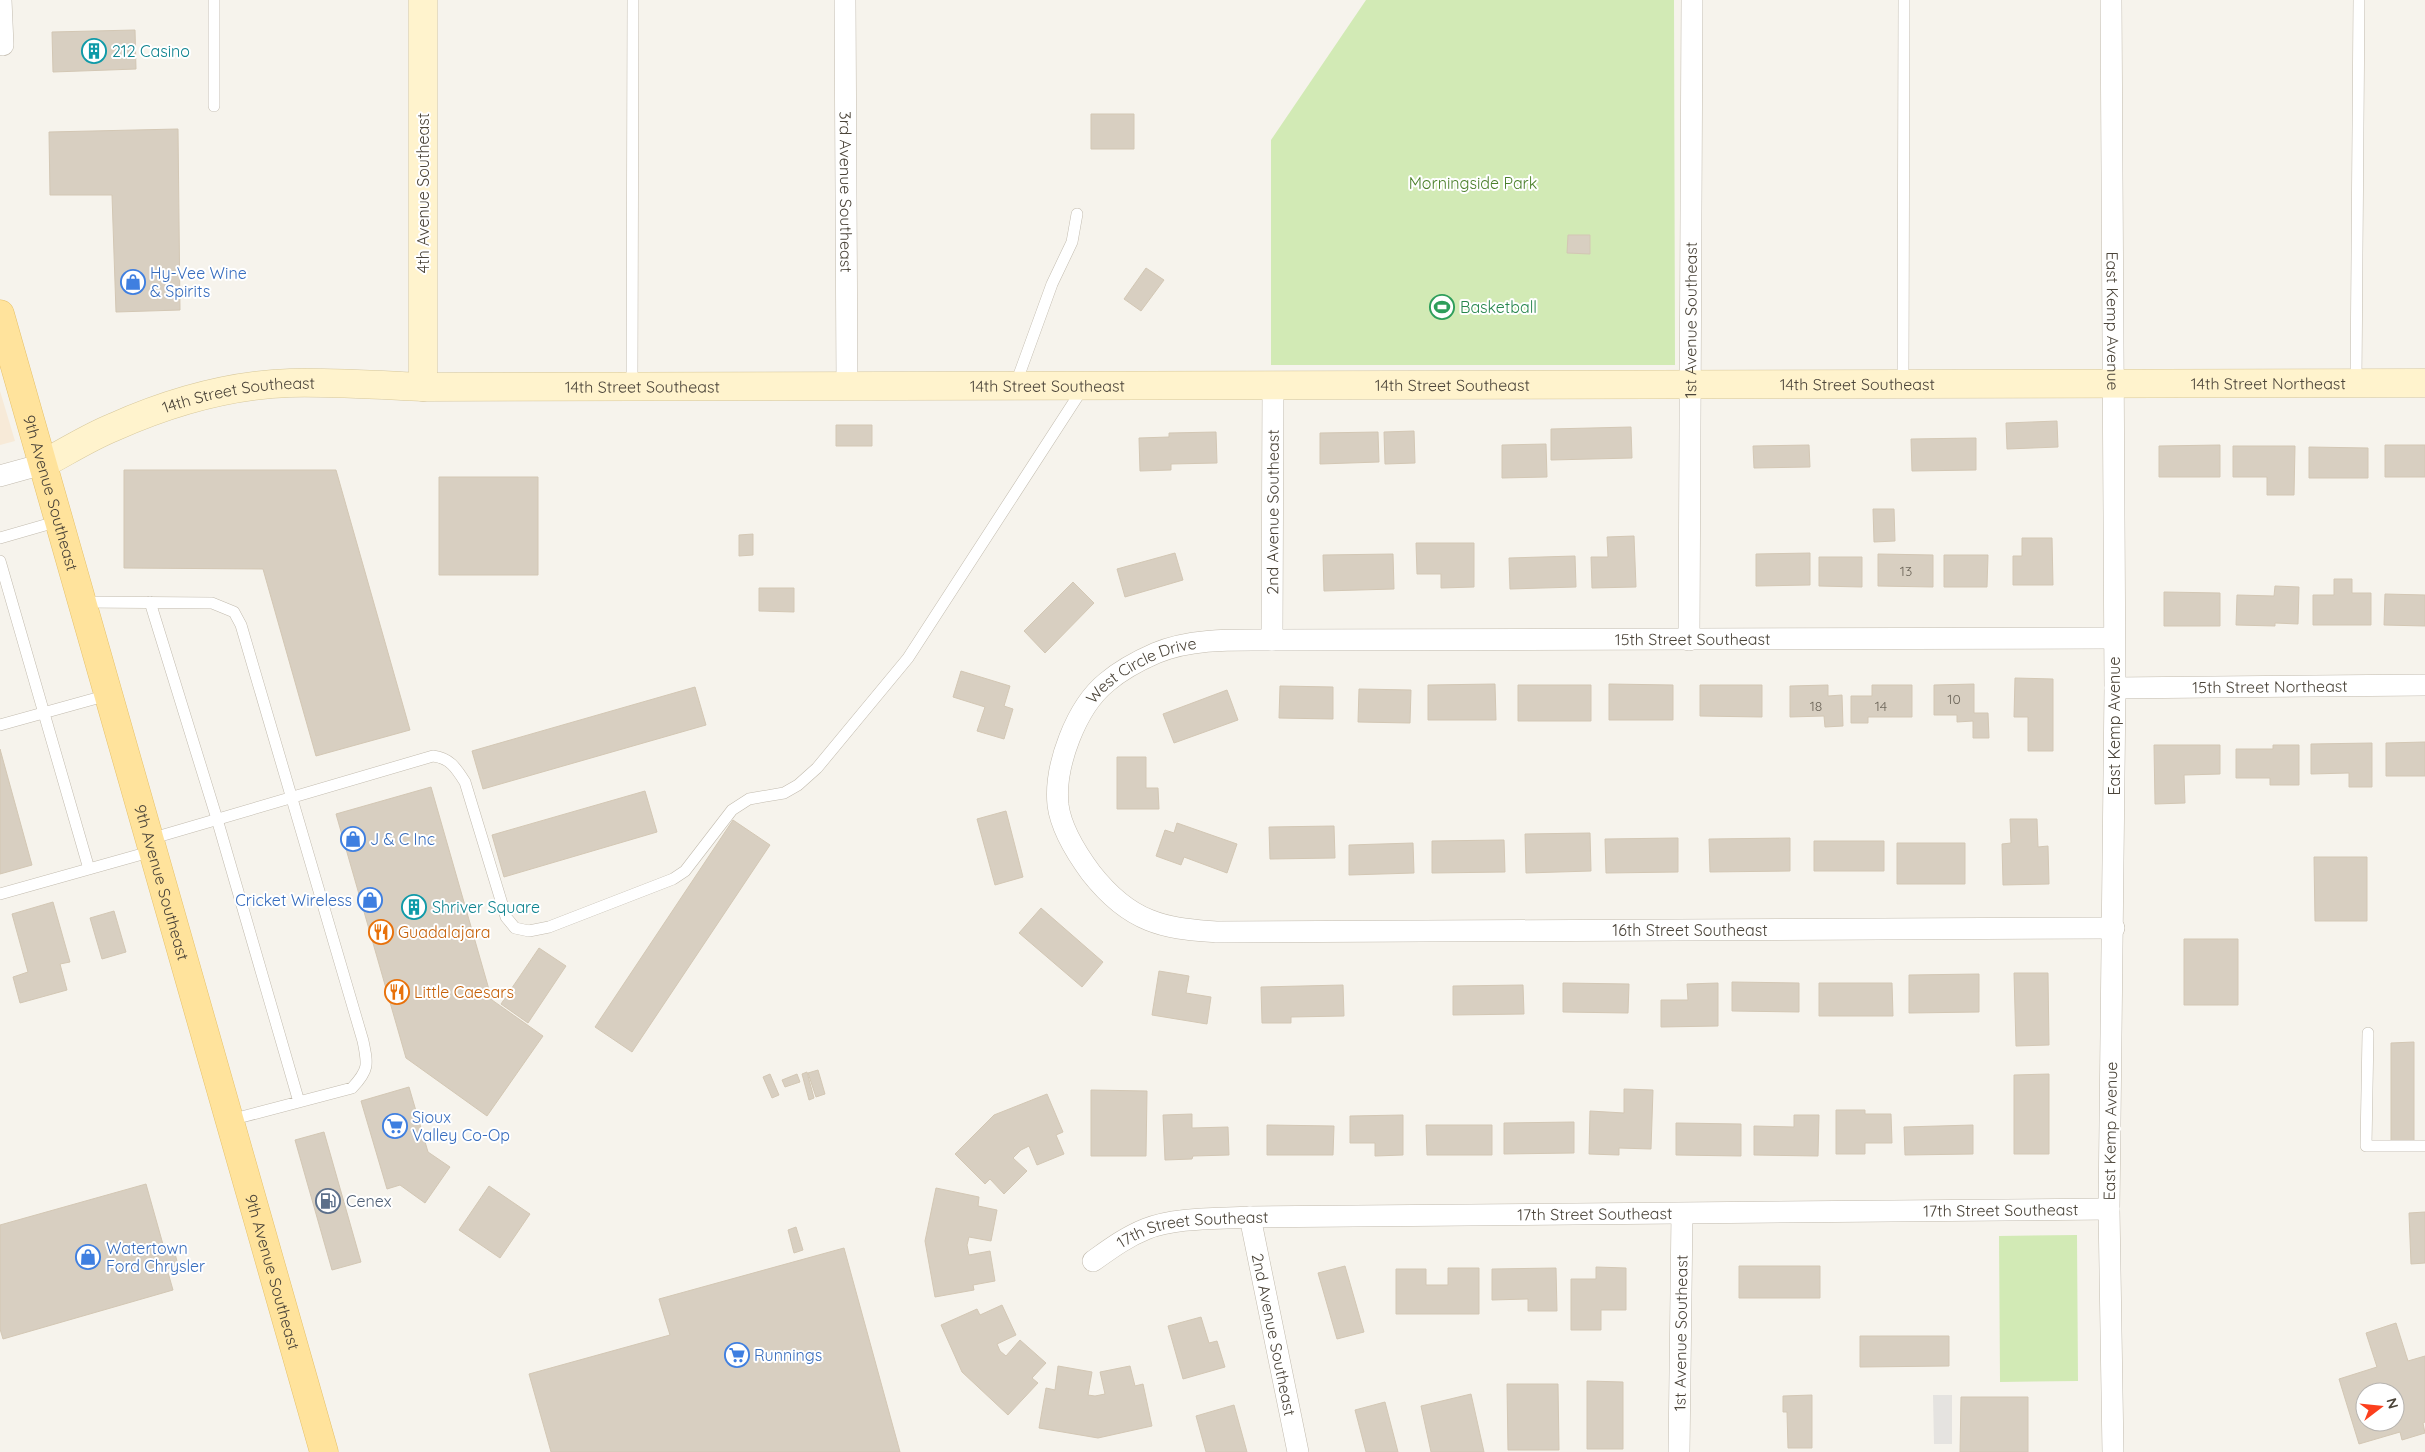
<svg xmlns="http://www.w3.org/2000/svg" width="2425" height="1452" viewBox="0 0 2425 1452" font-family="Quicksand,sans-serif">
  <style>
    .commercial { fill: #f7ead8 }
    .green { fill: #d2eab5 }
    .parking { fill: #e5e3e0 }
    .building { fill: #d8cfc1; stroke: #d3c7b4; fill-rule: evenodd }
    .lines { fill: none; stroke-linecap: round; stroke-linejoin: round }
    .lane-casing { stroke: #c2bbae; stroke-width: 12 }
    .street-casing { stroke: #c2bbae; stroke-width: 22 }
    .secondary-casing { stroke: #d6c79b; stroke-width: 29 }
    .primary-casing { stroke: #e6c16a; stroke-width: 29 }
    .lane { stroke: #fff; stroke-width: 11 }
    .street { stroke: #fff; stroke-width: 21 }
    .secondary { stroke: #fff3cd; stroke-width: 28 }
    .primary { stroke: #ffe39c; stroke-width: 28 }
    .labels { text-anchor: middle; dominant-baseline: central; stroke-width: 4; stroke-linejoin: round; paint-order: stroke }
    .number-label { font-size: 14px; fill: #6e675b }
    .culture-label { font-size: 16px; fill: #0d838f; stroke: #fff; text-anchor: start }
    .park-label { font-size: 16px; fill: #4a7f2a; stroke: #fff }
    .street-label { font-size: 16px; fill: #4b4439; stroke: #fff }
    .shop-label { font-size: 16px; fill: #366cbe; stroke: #fff; text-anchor: start }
    .leisure-label { font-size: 16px; fill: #27864d; stroke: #fff; text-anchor: start }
    .food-label { font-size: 16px; fill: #c56008; stroke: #fff; text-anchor: start }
    .service-label { font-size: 16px; fill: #4e5e75; stroke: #fff; text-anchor: start }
  </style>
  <rect width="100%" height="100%" fill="#f6f3ec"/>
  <path class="commercial" d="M0,391L15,441L0,445Z"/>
  <path class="green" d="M1366,0H1674L1675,365H1271V140Z
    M2077,1235L2078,1381L2000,1382L1999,1236Z"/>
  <path class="parking" d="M1933,1395H1952V1444H1934Z"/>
  <path class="building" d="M135,30L136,69L53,72L52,32Z
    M1091,114H1134V149H1091Z
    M178,129L180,310L116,312L112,195H50L49,132Z
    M1568,235H1590V254L1567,253Z
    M1146,268L1164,280L1141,311L1124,299Z
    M2057,421L2058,447L2007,449L2006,423Z
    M836,425H872V446H836Z
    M1631,427L1632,458L1551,460V429Z
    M1414,431L1415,463L1385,464L1384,432Z
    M1216,432L1217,463L1171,464V470L1140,471L1139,438L1169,437V433Z
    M1378,432L1379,462L1320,464V433Z
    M1976,438V470L1912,471L1911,439Z
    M1546,444L1547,477L1502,478V445Z
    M1809,445L1810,467L1754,468L1753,446Z
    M2220,445V477H2159V446Z
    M2385,445H2425V477H2385Z
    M2233,446H2295L2294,495H2267V477H2233Z
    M2309,447L2368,448V478H2309Z
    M124,470H336L410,730L316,756L263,569L124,568Z
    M439,477H538V575H439Z
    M1873,509H1894L1895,541L1874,542Z
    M753,534V555L739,556V535Z
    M1634,536L1636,587L1592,588L1591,557H1608L1607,537Z
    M2022,538H2052L2053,585H2013V556H2022Z
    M1416,543H1474V587L1441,588V574H1417Z
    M1175,553L1183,580L1125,597L1117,569Z
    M1810,553V585L1756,586V554Z
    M1393,554L1394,589L1324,591L1323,555Z
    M1878,554L1933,555V587L1878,586Z
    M1944,555H1988L1987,587H1944Z
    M1575,556L1576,587L1510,589L1509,558Z
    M1819,557H1862V587L1819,586Z
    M2334,579H2352V593H2371V625H2313V595H2334Z
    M1073,582L1094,603L1045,653L1024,631Z
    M2275,586L2299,587L2298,624L2275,623V626L2236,625L2237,595L2274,596Z
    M759,588H794V612L759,611Z
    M2164,592L2220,593V626H2164Z
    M2385,594L2425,595V626L2384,625Z
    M961,671L1010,686L1004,706L1013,709L1004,739L977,731L985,707L953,697Z
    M2015,678L2053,679V751H2028V717H2014Z
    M1495,684L1496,720H1428V685Z
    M1609,684L1673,685V720H1609Z
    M1974,684V713H1988L1989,738H1973V721L1957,722V715H1934V685Z
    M1518,685H1591V721H1518Z
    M1700,685H1762V717L1700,716Z
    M1828,685V696L1842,695L1843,726L1825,727L1824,716L1790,717V686Z
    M1872,685H1912V717H1868V723H1851V696H1872Z
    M1280,686L1333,687V719L1279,718Z
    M695,687L706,725L483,789L472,751Z
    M1359,689L1411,690L1410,723L1358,722Z
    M1227,690L1238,720L1174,743L1163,714Z
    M2425,742V776H2386V743Z
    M2372,743V787H2349V773L2311,774V744Z
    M2154,745H2220V774L2184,775L2185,803L2155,804Z
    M2273,745H2299V785H2270V778H2236V749H2273Z
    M0,749L32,865L0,874Z
    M1117,757H1146V788H1158L1159,809H1117Z
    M431,787L492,1000L543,1036L487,1116L406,1058L336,814Z
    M645,791L657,832L504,877L492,835Z
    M1006,811L1023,877L995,885L977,819Z
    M2010,819H2037L2038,847L2048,846L2049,884L2003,885L2002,844L2011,843Z
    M733,820L770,845L632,1052L595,1027Z
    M1177,823L1237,844L1227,873L1184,857L1181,865L1156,856L1165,830L1174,833Z
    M1334,826L1335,858L1270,859L1269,827Z
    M1590,833L1591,871L1526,873L1525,834Z
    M1678,838V872L1606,873L1605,839Z
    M1790,838V871L1710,872L1709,839Z
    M1504,840L1505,872L1432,873V841Z
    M1814,841H1884V871H1814Z
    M1413,843L1414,873L1349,875V845Z
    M1897,843H1965V884H1897Z
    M2314,857H2367V921H2315Z
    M53,902L70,962L60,964L67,990L20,1003L13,977L28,972L12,914Z
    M1041,908L1103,962L1082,987L1019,933Z
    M114,911L126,952L102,959L90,918Z
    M2184,939H2238V1005H2184Z
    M539,948L566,966L528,1023L501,1004Z
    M1159,971L1189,976L1186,993L1211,997L1207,1024L1152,1015Z
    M2014,973H2048L2049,1045L2016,1046Z
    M1979,974V1012L1909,1013V975Z
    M1732,982L1799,983V1012L1732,1011Z
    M1563,983L1629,984L1628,1013L1563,1012Z
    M1718,983V1026L1661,1027V1000H1688L1687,984Z
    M1819,983H1892L1893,1016H1819Z
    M1343,985L1344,1016L1291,1017V1023H1262L1261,987Z
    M1523,985L1524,1014L1453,1015V986Z
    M2414,1042V1141H2391V1043Z
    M818,1070L825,1094L816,1097L808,1073Z
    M807,1072L814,1098L809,1100L802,1074Z
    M770,1074L779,1095L772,1098L763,1077Z
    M797,1074L800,1082L785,1087L782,1080Z
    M2049,1074V1154H2014V1075Z
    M409,1087L428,1152L450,1167L425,1203L400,1185L387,1189L361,1101Z
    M1624,1089L1653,1090L1651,1149L1619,1148V1155L1589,1154L1590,1111L1624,1113Z
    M1091,1090L1147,1091L1146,1156H1091Z
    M1047,1094L1063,1132L1056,1135L1064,1154L1037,1165L1029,1146L1021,1150L1013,1158L1027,1171L1004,1194L990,1179L985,1184L955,1154L994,1115Z
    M1836,1110H1865V1114H1891L1892,1143H1865V1154H1836Z
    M1192,1114V1128L1228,1127L1229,1155L1193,1156L1192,1159L1165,1160L1163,1115Z
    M1403,1115V1155L1375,1156V1143H1350V1116Z
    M1794,1115H1819L1818,1156L1754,1155V1126L1794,1127Z
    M1574,1122V1153L1504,1154V1123Z
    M1676,1123L1741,1124V1156L1676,1155Z
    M1267,1125L1334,1126L1333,1155H1267Z
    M1426,1125H1492V1155H1427Z
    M1973,1125V1154L1905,1155L1904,1127Z
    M324,1132L361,1262L332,1270L295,1140Z
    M146,1184L164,1248L173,1246L178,1265L167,1269L173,1290L3,1339L0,1329V1225Z
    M489,1186L530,1214L500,1258L459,1230Z
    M936,1188L979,1197L978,1206L997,1210L991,1241L969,1237L967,1245L969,1255L990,1251L995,1281L973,1285L974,1290L935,1297L925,1241Z
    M2425,1212V1263L2411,1264L2409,1213Z
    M796,1227L803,1250L794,1253L788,1230Z
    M844,1248L900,1452H551L529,1374L670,1335L659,1299Z
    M1345,1266L1364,1332L1337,1339L1318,1273Z
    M1739,1266H1820V1298H1739Z
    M1596,1267L1626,1268V1310H1601V1330H1571V1279H1596Z
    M1448,1268H1479V1314H1396V1269H1426V1285H1448Z
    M1556,1268L1557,1311H1528V1299L1492,1300V1269Z
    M1002,1305L1016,1335L997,1344L1000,1351L1006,1356L1020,1340L1046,1363L1032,1378L1038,1383L1008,1415L962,1372L941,1325L977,1309L980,1315Z
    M1201,1317L1209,1343L1217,1341L1225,1367L1183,1379L1168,1326Z
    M2396,1323L2408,1361L2425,1356V1422L2423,1423L2425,1433L2402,1440L2400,1432L2359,1444L2339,1379L2377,1367L2366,1333ZM2365,1392H2395V1422H2365Z
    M1860,1336H1949V1366L1860,1367Z
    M1058,1366L1092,1372L1088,1395L1095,1396L1105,1394L1100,1372L1130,1366L1135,1386L1143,1384L1152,1426L1098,1438L1039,1428L1046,1388L1055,1390Z
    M1587,1381L1623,1382V1449H1587Z
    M1507,1384H1558L1559,1450H1508Z
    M1471,1394L1484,1452H1431L1421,1406Z
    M1812,1395V1448H1788L1787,1412H1783V1396Z
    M1961,1397H2028V1452H1960Z
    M1385,1402L1398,1452H1366L1355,1410Z
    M1234,1405L1247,1452H1206L1196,1416Z"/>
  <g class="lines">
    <defs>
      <path id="lane" d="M214,0V106
        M1903,383L1904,0
        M2356,383L2359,0
        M632,386L633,0
        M1015,386L1052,284L1072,242L1077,214
        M0,538L59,521
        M0,561L89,869
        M83,602L212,603L234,612L241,625L363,1041C368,1065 369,1070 352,1088L230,1120
        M150,602L217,819L299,1102
        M0,725L108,695
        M150,839L433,756C450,758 456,768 465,782L506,917L515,928L529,931L549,927L673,879L685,871L732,810L749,799L784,793L798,785L817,768L908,658L1083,388
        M0,894L153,851
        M2368,1033L2366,1146H2425"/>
      <g id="street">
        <path d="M1,0L3,45"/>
        <path id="s1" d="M845,0L847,386"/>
        <path id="s2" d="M2111,0L2115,688L2109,1209L2113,1452"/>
        <path d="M0,476L43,464"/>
        <path id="s3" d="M1272,640L1273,386"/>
        <path id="s4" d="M1689,640L1692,0"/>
        <path id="s5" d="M2115,688L2425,685"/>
        <path id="s6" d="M2114,928L1216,932C1193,930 1171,929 1149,920C1126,911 1106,892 1091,873C1077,854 1061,829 1058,805C1054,766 1076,707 1107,682C1121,670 1140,660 1156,653C1192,638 1235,640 1272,640L2114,638"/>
        <path id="s7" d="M1250,1217L1298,1452"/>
        <path id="s8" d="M1093,1261C1110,1249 1126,1237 1146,1229C1175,1217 1219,1219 1250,1217L2109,1209"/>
        <path id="s9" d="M1679,1452L1682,1214"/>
      </g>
      <g id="secondary">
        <path d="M423,0V387"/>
        <path id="s10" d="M43,464C66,452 89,437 114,427C168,403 230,385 290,383C334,382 379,385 423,387L2425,383"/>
      </g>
      <g id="primary">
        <path id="s11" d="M0,314L324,1452"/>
      </g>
    </defs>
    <use href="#lane" class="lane-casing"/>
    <use href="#street" class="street-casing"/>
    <use href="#secondary" class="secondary-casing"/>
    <use href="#primary" class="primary-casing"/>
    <use href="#lane" class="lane"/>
    <use href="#street" class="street"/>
    <use href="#secondary" class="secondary"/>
    <use href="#primary" class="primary"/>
  </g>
  <defs>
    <symbol id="building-ring" viewBox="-11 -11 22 22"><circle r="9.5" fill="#fff" stroke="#0f9aa8" stroke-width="1.5"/><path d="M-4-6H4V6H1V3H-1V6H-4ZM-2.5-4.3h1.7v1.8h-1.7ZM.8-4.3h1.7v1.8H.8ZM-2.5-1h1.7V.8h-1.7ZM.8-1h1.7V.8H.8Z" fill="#0f9aa8"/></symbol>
    <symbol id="shop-ring" viewBox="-11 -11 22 22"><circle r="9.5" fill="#fff" stroke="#3f7fe0" stroke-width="1.5"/><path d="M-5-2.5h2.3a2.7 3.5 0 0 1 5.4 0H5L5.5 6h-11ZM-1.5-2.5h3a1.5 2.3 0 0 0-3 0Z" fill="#3f7fe0"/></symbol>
    <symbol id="stadium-ring" viewBox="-11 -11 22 22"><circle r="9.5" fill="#fff" stroke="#2e9e5b" stroke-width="1.5"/><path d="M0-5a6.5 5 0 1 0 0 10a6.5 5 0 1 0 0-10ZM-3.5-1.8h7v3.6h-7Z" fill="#2e9e5b"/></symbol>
    <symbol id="restaurant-ring" viewBox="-11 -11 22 22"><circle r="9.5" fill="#fff" stroke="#e8710a" stroke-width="1.5"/><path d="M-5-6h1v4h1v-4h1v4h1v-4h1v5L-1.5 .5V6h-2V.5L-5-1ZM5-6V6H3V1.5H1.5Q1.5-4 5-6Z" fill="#e8710a"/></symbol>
    <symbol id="supermarket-ring" viewBox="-11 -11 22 22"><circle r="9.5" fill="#fff" stroke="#3f7fe0" stroke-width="1.5"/><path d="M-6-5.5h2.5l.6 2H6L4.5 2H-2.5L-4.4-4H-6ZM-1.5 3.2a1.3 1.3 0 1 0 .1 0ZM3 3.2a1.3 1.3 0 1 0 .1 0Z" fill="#3f7fe0"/></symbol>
    <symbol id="fuel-ring" viewBox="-11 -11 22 22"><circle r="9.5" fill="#fff" stroke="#5c6f8a" stroke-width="1.5"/><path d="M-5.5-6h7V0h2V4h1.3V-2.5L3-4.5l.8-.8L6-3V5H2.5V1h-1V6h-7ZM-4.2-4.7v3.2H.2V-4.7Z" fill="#5c6f8a"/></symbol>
  </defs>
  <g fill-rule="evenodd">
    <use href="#building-ring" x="80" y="37" width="28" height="28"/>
    <use href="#shop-ring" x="119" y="268" width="28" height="28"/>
    <use href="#stadium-ring" x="1428" y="293" width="28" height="28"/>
    <use href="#shop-ring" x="339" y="825" width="28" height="28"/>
    <use href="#shop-ring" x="356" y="886" width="28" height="28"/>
    <use href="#building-ring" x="400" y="893" width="28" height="28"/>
    <use href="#restaurant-ring" x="367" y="918" width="28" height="28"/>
    <use href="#restaurant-ring" x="383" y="978" width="28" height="28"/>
    <use href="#supermarket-ring" x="381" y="1112" width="28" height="28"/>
    <use href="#fuel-ring" x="314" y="1187" width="28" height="28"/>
    <use href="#shop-ring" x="74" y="1243" width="28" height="28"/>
    <use href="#supermarket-ring" x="723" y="1341" width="28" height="28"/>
  </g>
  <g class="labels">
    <g class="number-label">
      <text x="1906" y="571">13</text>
      <text x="1954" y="699">10</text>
      <text x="1816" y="706">18</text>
      <text x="1881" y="706">14</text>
    </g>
    <g class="culture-label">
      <text x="112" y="51">212 Casino</text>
      <text x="432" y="907">Shriver Square</text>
    </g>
    <g class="park-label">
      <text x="1473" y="183">Morningside Park</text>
    </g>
    <g class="street-label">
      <text transform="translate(423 193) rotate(-90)">4th Avenue Southeast</text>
      <text stroke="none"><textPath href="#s1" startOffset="192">3rd Avenue Southeast</textPath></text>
      <text stroke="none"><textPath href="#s4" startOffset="320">1st Avenue Southeast</textPath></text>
      <text stroke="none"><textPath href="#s2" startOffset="321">East Kemp Avenue</textPath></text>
      <text stroke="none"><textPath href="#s10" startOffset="1830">14th Street Southeast</textPath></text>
      <text stroke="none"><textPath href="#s10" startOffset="2241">14th Street Northeast</textPath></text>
      <text stroke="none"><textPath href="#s10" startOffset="1425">14th Street Southeast</textPath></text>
      <text stroke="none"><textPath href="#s10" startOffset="615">14th Street Southeast</textPath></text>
      <text stroke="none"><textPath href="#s10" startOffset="1020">14th Street Southeast</textPath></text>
      <text stroke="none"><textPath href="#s10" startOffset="210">14th Street Southeast</textPath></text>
      <text stroke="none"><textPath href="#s11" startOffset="186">9th Avenue Southeast</textPath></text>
      <text stroke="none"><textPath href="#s3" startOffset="128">2nd Avenue Southeast</textPath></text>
      <text stroke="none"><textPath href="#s6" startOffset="1850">15th Street Southeast</textPath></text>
      <text stroke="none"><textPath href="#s6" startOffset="1291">West Circle Drive</textPath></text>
      <text stroke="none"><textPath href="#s5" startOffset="155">15th Street Northeast</textPath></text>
      <text transform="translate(2114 726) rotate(-90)">East Kemp Avenue</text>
      <text stroke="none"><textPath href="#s11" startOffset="591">9th Avenue Southeast</textPath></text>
      <text x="1690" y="930">16th Street Southeast</text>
      <text transform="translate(2110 1131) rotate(-89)">East Kemp Avenue</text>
      <text stroke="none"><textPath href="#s8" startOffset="918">17th Street Southeast</textPath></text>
      <text stroke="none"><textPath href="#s8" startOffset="512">17th Street Southeast</textPath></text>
      <text stroke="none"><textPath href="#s8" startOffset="108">17th Street Southeast</textPath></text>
      <text stroke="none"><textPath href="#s11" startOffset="996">9th Avenue Southeast</textPath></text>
      <text stroke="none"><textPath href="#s9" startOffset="119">1st Avenue Southeast</textPath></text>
      <text stroke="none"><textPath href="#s7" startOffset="120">2nd Avenue Southeast</textPath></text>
    </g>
    <g class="shop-label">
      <text x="150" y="273">Hy-Vee Wine<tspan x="150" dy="18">&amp; Spirits</tspan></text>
      <text x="370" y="839">J &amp; C Inc</text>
      <text x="352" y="900" text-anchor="end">Cricket Wireless</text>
      <text x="412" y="1117">Sioux<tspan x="412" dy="18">Valley Co-Op</tspan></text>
      <text x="106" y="1248">Watertown<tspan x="106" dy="18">Ford Chrysler</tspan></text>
      <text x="754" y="1355">Runnings</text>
    </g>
    <g class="leisure-label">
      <text x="1460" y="307">Basketball</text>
    </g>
    <g class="food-label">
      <text x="398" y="932">Guadalajara</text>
      <text x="414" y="992">Little Caesars</text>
    </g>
    <g class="service-label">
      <text x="346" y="1201">Cenex</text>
    </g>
  </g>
  <g transform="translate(2380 1407) rotate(74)"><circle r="24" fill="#ffffff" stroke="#b7b4b0"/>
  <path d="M0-4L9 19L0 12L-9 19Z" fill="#fc3f1d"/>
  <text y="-8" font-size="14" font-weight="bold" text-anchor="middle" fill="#4b4439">N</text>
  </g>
</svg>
